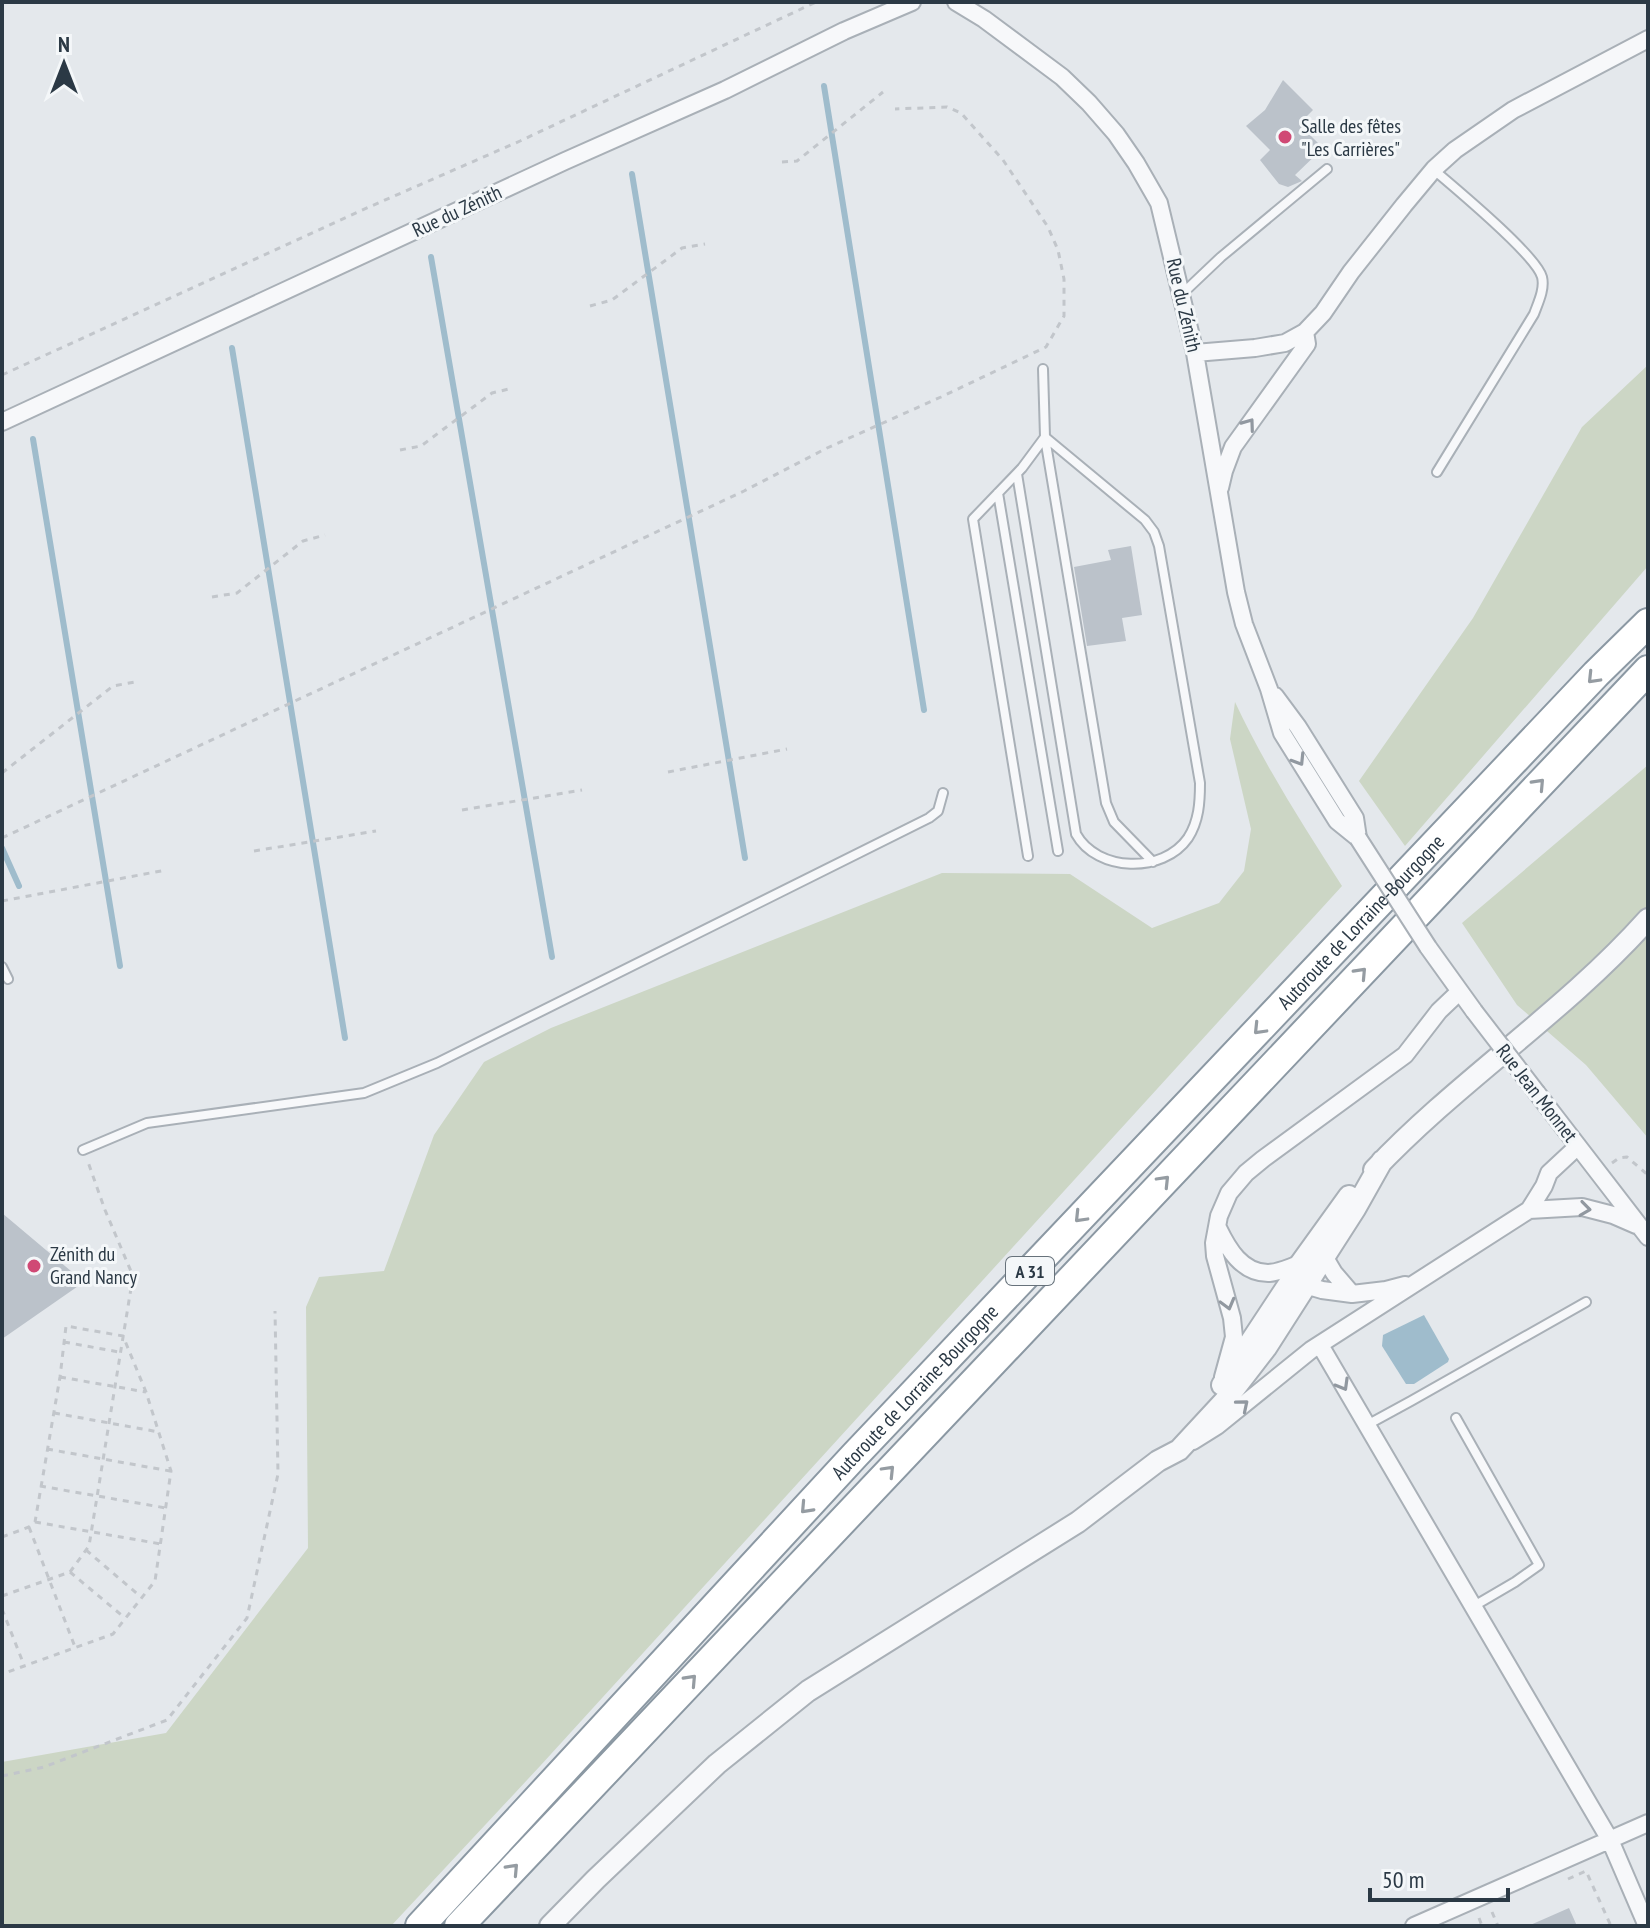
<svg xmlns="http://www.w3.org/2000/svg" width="1650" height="1928" viewBox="0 0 1650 1928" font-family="'PT Sans Narrow',sans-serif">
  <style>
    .green { fill: #ccd6c5 }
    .water { fill: #9fbccc }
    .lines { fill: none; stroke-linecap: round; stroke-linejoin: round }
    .stream { stroke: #9fbccc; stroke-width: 6 }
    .building { fill: #bbc2ca }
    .service-casing { stroke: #a9b0b7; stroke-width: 12 }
    .minor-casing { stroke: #a9b0b7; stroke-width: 20 }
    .tertiary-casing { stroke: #a9b0b7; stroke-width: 24 }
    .motorway-casing { stroke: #8b98a3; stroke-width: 32 }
    .path { stroke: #c2c6cb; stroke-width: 3; stroke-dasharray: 6 6; stroke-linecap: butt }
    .service { stroke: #f7f8fa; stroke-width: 8 }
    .minor { stroke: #f7f8fa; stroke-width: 16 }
    .tertiary { stroke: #f7f8fa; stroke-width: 20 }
    .motorway { stroke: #fff; stroke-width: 28 }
    .minor-bridge-casing { stroke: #a9b0b7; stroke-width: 20; stroke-linecap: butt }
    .minor-bridge { stroke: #f7f8fa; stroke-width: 16 }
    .oneway { stroke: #9198a0 }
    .oneway2 { stroke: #959ca2 }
    .poi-dot { fill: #d04975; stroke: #f4f7f9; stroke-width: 3 }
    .labels { text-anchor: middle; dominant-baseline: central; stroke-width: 6; stroke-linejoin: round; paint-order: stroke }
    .shield { fill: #f4f7f9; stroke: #67727b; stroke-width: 2 }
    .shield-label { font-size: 18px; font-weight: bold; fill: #2b3945 }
    .poi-label { font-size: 20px; fill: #2b3945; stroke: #f4f7f9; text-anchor: start }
    .street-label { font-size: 20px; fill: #2b3945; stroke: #f4f7f9 }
  </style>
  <rect width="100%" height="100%" fill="#e4e8ec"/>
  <path class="green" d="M1648,365V566L1405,846L1359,781L1473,618L1582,427Z
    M1235,702C1265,766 1304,827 1342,886L541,1765L391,1926H2V1762L166,1733L308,1548L306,1307L319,1277L384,1271L434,1135L484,1062L551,1028L942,873L1070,874L1152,928L1219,903L1244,871L1251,829L1230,739Z
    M1648,765V1138L1586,1065L1517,1005L1462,923Z"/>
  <path class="water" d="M1424,1315L1449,1359L1448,1362L1414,1384H1406L1382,1346L1383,1335Z"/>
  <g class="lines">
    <path class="stream" d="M824,86L924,710
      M632,174L745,858
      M431,257L552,957
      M232,348L345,1038
      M33,439L120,966
      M2,848L19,886"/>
  </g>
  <path class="building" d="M1283,80L1313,110L1299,124L1323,148L1295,175L1302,181L1288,187L1279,184L1260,160L1270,150L1246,126L1265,110Z
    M1131,546L1142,615L1122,618L1126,641L1087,646L1074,567L1111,560L1108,550Z
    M2,1213L84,1282L2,1339Z
    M1569,1908L1577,1926H1528Z"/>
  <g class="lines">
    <defs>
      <path id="service" d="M1434,170C1455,188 1536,255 1542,277C1545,289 1538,303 1534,314L1437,472
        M1182,294L1221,257L1327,169
        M1045,438L1106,803L1114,822L1153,862
        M1017,474L1076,834C1097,872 1163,874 1188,838C1199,821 1200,802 1200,783L1159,546L1154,532L1145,520L1045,437
        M998,493L1058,851
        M1028,856L973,519L1022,468L1045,437L1043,369
        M2,967L8,979
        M83,1150L147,1123L364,1093L437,1063L929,818L938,811L943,793
        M1456,1418L1539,1565L1515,1582L1474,1606
        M1367,1425L1411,1401L1586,1302"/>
      <path id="minor" d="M956,2L984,19L1062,77L1089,103L1116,134L1136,163L1159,203L1195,353L1236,592L1244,624L1269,689L1282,733L1337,821L1358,838
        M1195,353L1255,348L1285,343L1305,332L1323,313L1351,272L1404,205L1434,169L1455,150L1513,110L1648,39
        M2,422L565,161L725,90L844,31L912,2
        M1220,488L1224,471L1233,447L1307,344L1305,332
        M1275,696L1298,727L1355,818L1358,838
        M1428,947L1474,1011
        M1537,1093L1648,1237
        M1529,1210L1582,1207L1613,1215L1636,1225
        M1218,1228C1228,1249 1242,1273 1268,1273C1278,1273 1290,1267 1300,1264
        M1324,1256L1334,1273L1352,1294L1386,1290L1405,1285
        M1294,1285H1305L1322,1290L1352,1294
        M1320,1345L1610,1840L1647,1926
        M1223,1377L1234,1337L1232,1318L1215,1256L1214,1243L1219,1216L1229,1193L1246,1173L1263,1159L1405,1055L1439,1011L1459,992
        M1193,1441L1217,1426L1311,1350L1529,1210L1544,1186L1549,1173L1578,1146
        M1414,1926L1648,1823"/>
      <path id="tertiary" d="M1374,1170C1459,1080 1565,1012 1648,919
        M1222,1385L1288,1285L1300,1264L1349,1196
        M550,1926L596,1879L717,1764L808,1691L1078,1522L1158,1461L1179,1450L1229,1396L1266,1348L1355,1209L1382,1161"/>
      <g id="motorway">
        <path id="s1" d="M420,1926L855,1455L1596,674L1648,623"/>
        <path d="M459,1926L1648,670"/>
      </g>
    </defs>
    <use href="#service" class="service-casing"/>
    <use href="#minor" class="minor-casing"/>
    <use href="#tertiary" class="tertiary-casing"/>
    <use href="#motorway" class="motorway-casing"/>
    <path class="path" d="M782,162L797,161L883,92
      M590,306L612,300L682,248L705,244
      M2,375L360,211L520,141L816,2
      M400,450L421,446L492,393L513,388
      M212,597L237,593L303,541L325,535
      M668,772L787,749
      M2,773L113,686L135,682
      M462,810L582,790
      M2,838L744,491L827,448L941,397L1046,347L1064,316V279L1058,250L1048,227L1003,160L961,113L947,107L895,109
      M254,851L376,831
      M2,901L166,870
      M1612,1163L1619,1158L1627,1157L1648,1175
      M64,1342L119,1352
      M60,1377L146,1392
      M54,1413L159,1432
      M47,1449L170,1471
      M40,1486L166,1508
      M35,1522L161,1544
      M29,1527L75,1647
      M2,1537L29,1527L35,1522L60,1377L66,1326L123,1336L146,1392L171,1471L155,1581L113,1634L2,1674
      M86,1550L141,1597
      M70,1572L125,1618
      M2,1596L70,1572L89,1546L133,1276L105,1210L88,1162
      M2,1609L24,1665
      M2,1776L44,1767L167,1720L247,1618L278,1474L275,1311
      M1568,1879L1586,1871L1611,1926
      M1492,1912L1498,1926
      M1479,1918L1482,1926"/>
    <use href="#service" class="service"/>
    <use href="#minor" class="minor"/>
    <use href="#tertiary" class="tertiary"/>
    <use href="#motorway" class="motorway"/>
    <defs>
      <path id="minor-bridge" d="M1358,838L1428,947
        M1474,1011L1537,1093"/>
    </defs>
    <use href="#minor-bridge" class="minor-bridge-casing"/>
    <use href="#minor-bridge" class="minor-bridge"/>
  </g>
  <defs><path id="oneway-chevron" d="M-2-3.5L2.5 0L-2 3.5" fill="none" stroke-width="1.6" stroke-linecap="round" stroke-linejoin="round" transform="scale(2)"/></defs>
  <g class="oneway">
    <use href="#oneway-chevron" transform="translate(1249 424) rotate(-54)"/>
    <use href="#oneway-chevron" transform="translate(1299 760) rotate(58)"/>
    <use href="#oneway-chevron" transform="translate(1585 1209) rotate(8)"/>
    <use href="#oneway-chevron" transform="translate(1228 1304) rotate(75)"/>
    <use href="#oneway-chevron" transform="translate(1343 1385) rotate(60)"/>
    <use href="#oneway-chevron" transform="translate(1243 1405) rotate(-40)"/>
  </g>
  <g class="oneway2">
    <use href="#oneway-chevron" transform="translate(1593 678) rotate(134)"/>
    <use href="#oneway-chevron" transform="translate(1539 784) rotate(-47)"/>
    <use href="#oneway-chevron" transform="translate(1361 973) rotate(-47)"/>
    <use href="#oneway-chevron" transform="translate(1259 1029) rotate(134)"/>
    <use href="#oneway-chevron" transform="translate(1164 1181) rotate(-46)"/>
    <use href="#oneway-chevron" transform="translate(1080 1217) rotate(134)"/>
    <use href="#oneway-chevron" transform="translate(889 1471) rotate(-46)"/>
    <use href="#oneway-chevron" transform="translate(806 1508) rotate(133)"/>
    <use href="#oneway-chevron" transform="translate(691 1680) rotate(-47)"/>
    <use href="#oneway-chevron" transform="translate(513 1869) rotate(-47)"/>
  </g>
  <g class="poi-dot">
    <circle cx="1285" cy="137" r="8"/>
    <circle cx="34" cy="1266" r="8"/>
  </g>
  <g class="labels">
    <rect class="shield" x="1006" y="1257" width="48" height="28" rx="6"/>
    <g class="shield-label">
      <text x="1030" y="1271">A 31</text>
    </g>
    <g class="poi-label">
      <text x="1301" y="126">Salle des fêtes<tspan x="1301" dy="23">"Les Carrières"</tspan></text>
      <text x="50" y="1254">Zénith du<tspan x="50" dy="23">Grand Nancy</tspan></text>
    </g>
    <g class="street-label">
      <text transform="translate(457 211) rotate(-25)">Rue du Zénith</text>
      <text transform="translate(1184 305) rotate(77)">Rue du Zénith</text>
      <text stroke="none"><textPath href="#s1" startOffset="1376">Autoroute de Lorraine-Bourgogne</textPath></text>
      <text transform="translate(1537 1093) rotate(52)">Rue Jean Monnet</text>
      <text stroke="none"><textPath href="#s1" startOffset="728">Autoroute de Lorraine-Bourgogne</textPath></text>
    </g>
  </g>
  <rect width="1650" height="1928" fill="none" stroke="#2b3945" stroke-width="8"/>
  <g transform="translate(64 64)" stroke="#f4f7f9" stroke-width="6" paint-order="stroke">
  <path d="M0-6L14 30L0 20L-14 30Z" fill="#2b3945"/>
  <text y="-12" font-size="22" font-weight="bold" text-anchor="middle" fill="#2b3945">N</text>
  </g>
  <path d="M1370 1888v12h138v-12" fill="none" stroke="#2b3945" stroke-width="4"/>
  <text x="1382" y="1888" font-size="24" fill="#2b3945" stroke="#f4f7f9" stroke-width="6" paint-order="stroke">50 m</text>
</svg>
